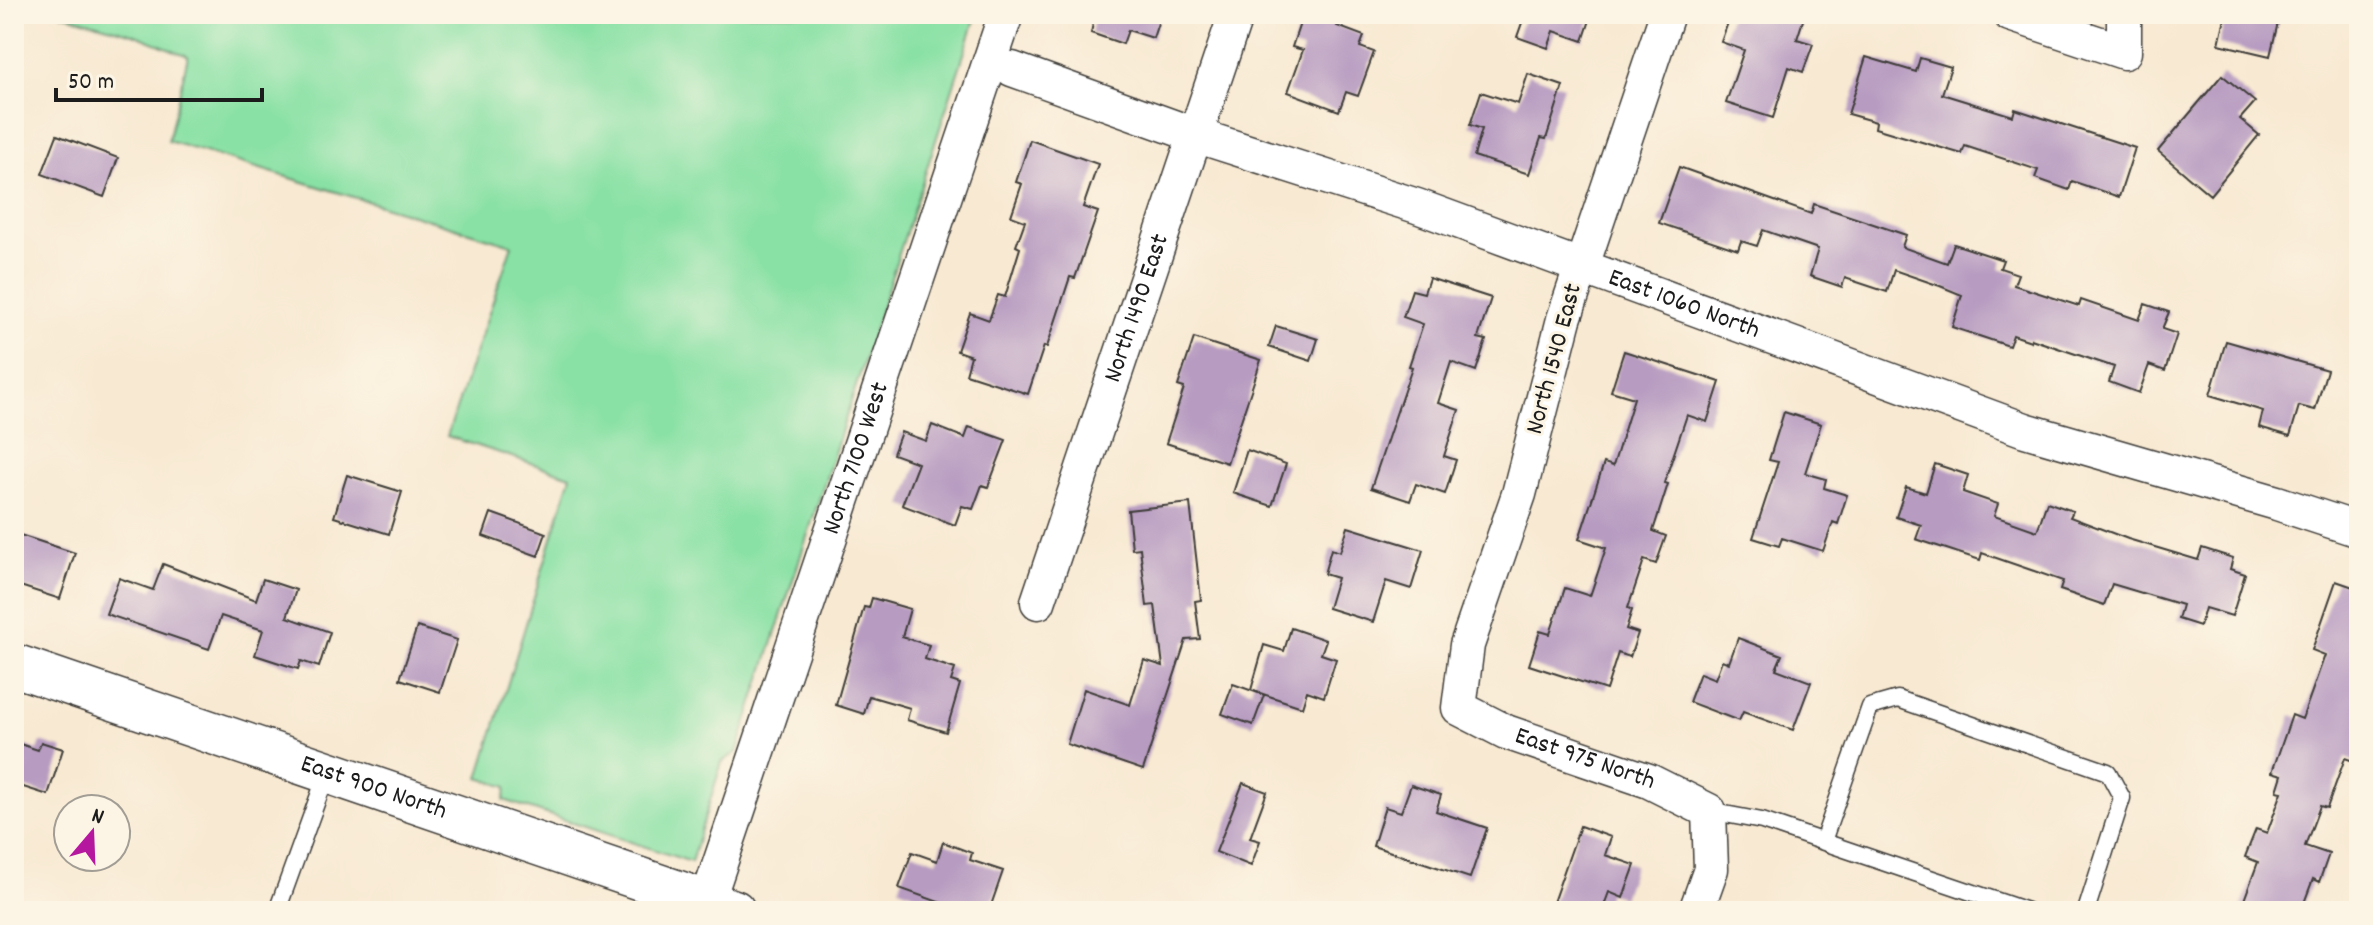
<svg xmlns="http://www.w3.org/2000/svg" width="2373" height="925" viewBox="0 0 2373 925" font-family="Dekko,sans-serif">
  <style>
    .green { fill: #89e1a5; stroke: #527e60; stroke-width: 2 }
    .building { fill: #b79bc1 }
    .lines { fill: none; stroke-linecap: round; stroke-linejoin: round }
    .service-casing { stroke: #3d3b37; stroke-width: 19 }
    .minor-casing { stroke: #3d3b37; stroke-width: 37 }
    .tertiary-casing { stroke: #3d3b37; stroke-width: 45 }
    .service { stroke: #fff; stroke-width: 16 }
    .minor { stroke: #fff; stroke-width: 34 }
    .tertiary { stroke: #fff; stroke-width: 42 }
    .labels { text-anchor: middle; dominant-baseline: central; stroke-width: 6; stroke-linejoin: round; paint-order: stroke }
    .street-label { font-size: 26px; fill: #1c1c1c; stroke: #fcf5e5 }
  </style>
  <rect width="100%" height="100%" fill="#fcf5e5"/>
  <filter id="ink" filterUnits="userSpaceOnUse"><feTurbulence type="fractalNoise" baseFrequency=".0125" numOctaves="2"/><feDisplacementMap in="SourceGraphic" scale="16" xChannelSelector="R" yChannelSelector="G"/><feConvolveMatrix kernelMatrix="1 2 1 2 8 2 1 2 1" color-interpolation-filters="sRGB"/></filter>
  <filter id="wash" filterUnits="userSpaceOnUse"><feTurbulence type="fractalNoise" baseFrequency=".006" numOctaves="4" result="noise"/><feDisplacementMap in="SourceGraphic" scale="32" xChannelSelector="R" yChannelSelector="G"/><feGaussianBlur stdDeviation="1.8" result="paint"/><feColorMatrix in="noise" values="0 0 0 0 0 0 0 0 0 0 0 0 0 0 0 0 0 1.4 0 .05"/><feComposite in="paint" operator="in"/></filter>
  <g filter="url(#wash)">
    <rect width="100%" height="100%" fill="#f8e9d2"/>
    <path class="green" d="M62,14H575L590,19L592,14H977L737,752L722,762L691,862L504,800L507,787L479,778L571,476L447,436L512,245L168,141L188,56L133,34Z"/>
    <g id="blocks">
      <path class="building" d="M1095,14H1161L1153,38L1128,30L1123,44L1091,33Z
        M1303,14H1341L1337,26L1364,36L1360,47L1374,52L1358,96L1346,92L1339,111L1288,92L1303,50L1292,47Z
        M1516,14H1592L1583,41L1554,31L1548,48L1517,37L1523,20L1515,18Z
        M1731,14H1743L1760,20L1762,14H1805L1797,39L1813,44L1803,72L1789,67L1773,118L1726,103L1744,50L1721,42Z
        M2226,14H2280L2270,56L2219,44Z
        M1866,57L1916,72L1920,58L1951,67L1942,94L2013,116L2015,109L2135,148L2119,197L2072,181L2069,190L2035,178L2038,170L1965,146L1962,154L1875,128L1876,122L1848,114Z
        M1528,74L1563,86L1546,139L1541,138L1529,174L1474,156L1482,129L1470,125L1481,92L1518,104Z
        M2222,75L2255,102L2240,119L2259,135L2210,195L2158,151Z
        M57,135L118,158L104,197L42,174Z
        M1030,140L1098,164L1083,207L1098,212L1075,278L1070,277L1047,347L1044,346L1028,394L966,374L971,356L957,351L970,313L989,320L998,295L1005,297L1020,248L1016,246L1025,221L1011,216L1022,184L1016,182Z
        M1679,167L1811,214L1814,204L1906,235L1902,247L1947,263L1954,244L2003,260L2000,268L2018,274L2014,285L2079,306L2081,300L2139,320L2145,304L2169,312L2162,329L2177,334L2165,371L2149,365L2139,393L2109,382L2114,367L2031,339V341L2013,335L2009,346L1952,327L1962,295L1940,286L1894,270L1887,292L1845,278L1842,287L1810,276L1818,249L1763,230L1757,246L1741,241L1738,250L1659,223Z
        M1429,278L1491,298L1478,338L1486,340L1476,371L1451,362L1438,403L1459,410L1444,456L1456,460L1445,494L1416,484L1410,501L1371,488L1412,367L1409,366L1423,324L1403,317L1412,290L1424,293Z
        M1276,326L1318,339L1311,361L1269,347Z
        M1194,338L1261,360L1227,463L1166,443L1184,388L1178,386Z
        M2226,341L2327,370L2315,410L2299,406L2290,436L2259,427L2263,411L2210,395Z
        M1624,351L1720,382L1707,422L1687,415L1664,483L1668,484L1653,531L1666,536L1656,564L1644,560L1628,608L1632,610L1626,629L1638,633L1630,657L1618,653L1606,690L1529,665L1540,631L1550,634L1565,588L1590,596L1606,548L1579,539L1604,463L1613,466L1634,398L1611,391Z
        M1784,412L1821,424L1805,473L1826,479L1824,488L1847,495L1838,524L1833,522L1823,551L1782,538L1779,546L1753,538L1778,462L1769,460Z
        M932,425L965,438L969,427L1006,440L988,487L982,485L973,509L962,506L955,525L902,505L918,463L893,454L901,432L926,441Z
        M1247,450L1286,464L1272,506L1233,493Z
        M1935,464L1968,475L1963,492L1998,504L1994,516L2037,531L2047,502L2073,511L2070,517L2128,539L2198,560L2202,548L2233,558L2230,569L2245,574L2232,616L2205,608L2200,626L2178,619L2182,605L2112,584L2104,605L2060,590L2063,581L1982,553L1980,560L1916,539L1921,525L1896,517L1906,487L1926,493Z
        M347,475L402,492L389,534L334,517Z
        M1190,503L1201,600L1195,601L1200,639L1186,640L1143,770L1067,744L1084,689L1130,705L1144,660L1163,666L1155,605L1147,606L1140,548L1132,549L1128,510Z
        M491,513L546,533L538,556L483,536Z
        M1348,527L1423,550L1411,589L1386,581L1373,622L1328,608L1337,578L1324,574L1331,549L1340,552Z
        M14,533L75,553L60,599L14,584Z
        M163,564L256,600L263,579L296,590L287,617L330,632L319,667L301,661L298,669L255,655L263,630L221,616L209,649L106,614L119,578L153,590Z
        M2336,581L2359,589V763L2345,758L2327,808L2320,806L2305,846L2329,854L2319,882L2313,879L2301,911H2240L2258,862L2245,857L2256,829L2267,833L2282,792L2277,791L2282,775L2272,772L2292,715L2302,719L2325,655L2312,650Z
        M872,598L910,609L902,637L929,645L925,659L955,669L951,681L960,684L946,732L907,720L910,708L869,696L864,714L836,705L864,607L869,608Z
        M417,627L457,640L440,692L400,679Z
        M1291,628L1326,640L1321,654L1336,659L1324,697L1307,691L1302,707L1251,690L1264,645L1284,651Z
        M1738,638L1782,655L1776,669L1811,682L1793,730L1743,712L1739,721L1689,702L1700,673L1715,679L1722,660L1729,663Z
        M1233,684L1264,695L1253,725L1222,714Z
        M14,742L38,750L41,742L63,749L48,795L14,784Z
        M1243,783L1267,792L1250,838L1260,841L1251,866L1216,852Z
        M1411,785L1441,795L1436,811L1487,828L1470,878L1373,846L1385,807L1401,812Z
        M1580,826L1611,837L1605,855L1635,865L1623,898L1609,892L1602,911H1550Z
        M943,842L972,853L970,860L1003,871L989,911H964L899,888L912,852L937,861Z"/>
    </g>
  </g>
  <g filter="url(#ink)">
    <use href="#blocks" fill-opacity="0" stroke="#3d3b37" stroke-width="2"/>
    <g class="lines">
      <defs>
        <path id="service" d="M1709,811L1762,821L2027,911
          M1823,841L1870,707L1898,699L2108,772L2122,798L2086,911
          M277,911L327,773"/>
        <g id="minor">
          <path id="s1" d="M1667,14L1564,319L1519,494L1467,645L1459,708L1506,732L1649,781L1709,811L1711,869L1696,911"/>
          <path d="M2010,14L2124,52V14"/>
          <path id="s2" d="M1012,69L1195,135L1417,206L2025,430L2277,503L2359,530"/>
          <path id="s3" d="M1038,602L1236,14"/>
          <path id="s4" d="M707,902L1006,14"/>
        </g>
        <g id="tertiary">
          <path id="s5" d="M14,665L734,911"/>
        </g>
      </defs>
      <use href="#service" class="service-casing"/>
      <use href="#minor" class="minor-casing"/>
      <use href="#tertiary" class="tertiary-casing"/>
      <use href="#service" class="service"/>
      <use href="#minor" class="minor"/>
      <use href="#tertiary" class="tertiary"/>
    </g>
  </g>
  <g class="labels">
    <g class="street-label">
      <text stroke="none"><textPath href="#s2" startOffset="712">East 1060 North</textPath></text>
      <text stroke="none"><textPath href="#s3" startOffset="310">North 1490 East</textPath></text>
      <text transform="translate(1555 359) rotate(-75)">North 1540 East</text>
      <text stroke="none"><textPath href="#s4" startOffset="468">North 7100 West</textPath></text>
      <text stroke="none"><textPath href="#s1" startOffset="862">East 975 North</textPath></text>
      <text stroke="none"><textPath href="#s5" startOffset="380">East 900 North</textPath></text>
    </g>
  </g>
  <rect width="2373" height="925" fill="none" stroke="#fcf5e5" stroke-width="48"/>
  <g transform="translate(92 833) rotate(19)"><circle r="38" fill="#fcf5e5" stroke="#a29e95" stroke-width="2"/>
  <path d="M0-6L14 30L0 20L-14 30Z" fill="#b5179e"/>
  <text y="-12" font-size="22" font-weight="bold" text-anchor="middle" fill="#1c1c1c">N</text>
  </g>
  <path d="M56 88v12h206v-12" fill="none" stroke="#1c1c1c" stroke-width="4"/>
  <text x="68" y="88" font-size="24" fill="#1c1c1c" stroke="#fcf5e5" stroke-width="6" paint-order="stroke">50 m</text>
</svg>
